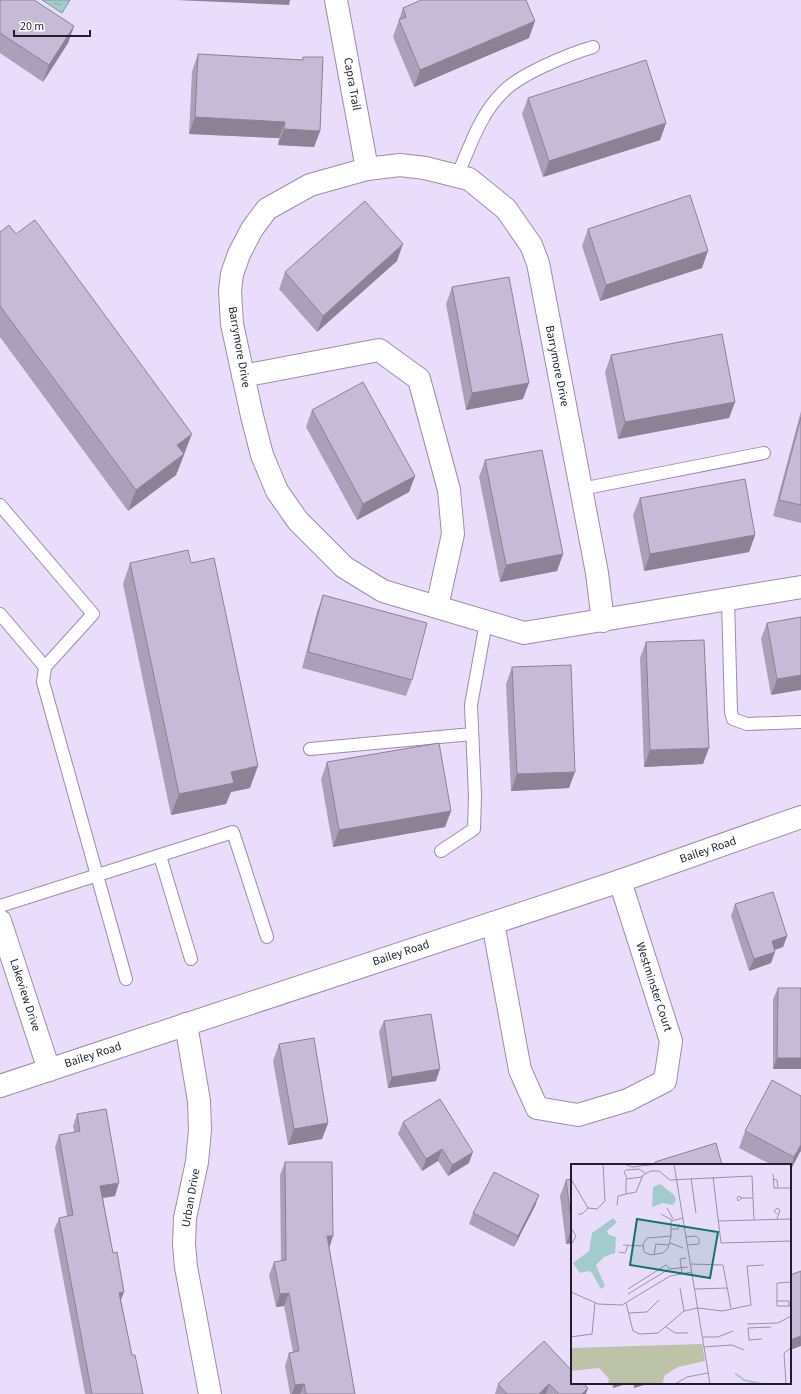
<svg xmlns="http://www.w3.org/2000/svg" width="801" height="1394" viewBox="0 0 801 1394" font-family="'Source Sans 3',sans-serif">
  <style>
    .water { fill: url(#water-ripples); stroke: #7c989b }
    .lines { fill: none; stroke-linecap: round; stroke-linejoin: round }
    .service-casing { stroke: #9a8eaa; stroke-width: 14 }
    .minor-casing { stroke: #9a8eaa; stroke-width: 24 }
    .tertiary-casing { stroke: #9a8eaa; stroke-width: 24 }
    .service { stroke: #fff; stroke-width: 12 }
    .minor { stroke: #fff; stroke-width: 22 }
    .tertiary { stroke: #fff; stroke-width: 22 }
    .wall { fill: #aaa0b9 }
    .shaded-wall { fill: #8b8296 }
    .building { fill: #c6bad7; stroke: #8b8296 }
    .labels { text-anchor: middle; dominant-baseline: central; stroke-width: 3; stroke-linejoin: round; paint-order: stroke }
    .street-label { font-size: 12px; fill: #221d28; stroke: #fff }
    .inset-river { fill: none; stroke: #a2cccc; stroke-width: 2 }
    .inset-road { fill: none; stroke: #9a90a7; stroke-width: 1 }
    .view { fill: #0f766e; fill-opacity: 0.15; stroke: #0f766e; stroke-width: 2 }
    .inset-edge { fill: none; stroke: #221d28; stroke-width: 2 }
  </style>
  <defs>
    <pattern id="water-ripples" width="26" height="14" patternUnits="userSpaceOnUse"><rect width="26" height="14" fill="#a2cccc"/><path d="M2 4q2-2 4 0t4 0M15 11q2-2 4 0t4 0" fill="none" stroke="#8bafaf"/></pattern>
  </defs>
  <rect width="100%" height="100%" fill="#eaddfb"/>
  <path class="water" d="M42,0H70L62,13Z"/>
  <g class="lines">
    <defs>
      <path id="service" d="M457,176C470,147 480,114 503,92C520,74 569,54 593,47
        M581,489L764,453
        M0,505L93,614L45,667L43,682L126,979
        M728,600L731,712L733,719L747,724L801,722
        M0,614L45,667
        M310,749L472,734
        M441,851L474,829L475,796L471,705L486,622
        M160,856L191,959
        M0,906L233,832L267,937"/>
      <path id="minor" d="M336,0L367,169
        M243,376L379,350L419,379L449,490L453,534L437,607
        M603,621L597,573L538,263L531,245L506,209L469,179L425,168L400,165L367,169L310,185L267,209L252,229L239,254L232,274L230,291L232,324L252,416L262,455L277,491L298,521L344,567L383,591L524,633L801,587
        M0,921L49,1070
        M493,923L520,1070L537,1108L578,1115L628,1100L665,1081L671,1041L620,881
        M186,1024L199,1101L200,1130L197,1162L185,1218L184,1244L186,1267L210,1394"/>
      <path id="tertiary" d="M0,1086L620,881L801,817"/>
    </defs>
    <use href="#service" class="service-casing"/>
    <use href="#minor" class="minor-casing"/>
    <use href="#tertiary" class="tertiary-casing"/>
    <use href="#service" class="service"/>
    <use href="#minor" class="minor"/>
    <use href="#tertiary" class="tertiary"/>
  </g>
  <path class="wall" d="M0,0L74,26L68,43L43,82L0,53Z
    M403,8L529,38L414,87L393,37Z
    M198,54L302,60L303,57L320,131L314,147L278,145L279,138L189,134L192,71Z
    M528,98L666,123L660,140L543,177L522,114Z
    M588,229L702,268L600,301L582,246Z
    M0,232L16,234L185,455H184L176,475L128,511L0,337Z
    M397,261L317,332L279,289L285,272Z
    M452,287L523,399L466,410L446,304Z
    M611,355L735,402L729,418L618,439L605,372Z
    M312,410L415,476L409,492L357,520L306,427Z
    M801,411V523L773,516Z
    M485,460L563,554L557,571L500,582L479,477Z
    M640,498L755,535L749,552L644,571L633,515Z
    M130,563L250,788L231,792L226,804L171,815L123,584Z
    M323,595L412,680L406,696L302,668L317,612Z
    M801,617L771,695L761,639L767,623Z
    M646,642L703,764L644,767L640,658Z
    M512,667L569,788L511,791L506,684Z
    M327,762L451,811L445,827L333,847L321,779Z
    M735,904L787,936L783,947L775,950L771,963L749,971L731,916Z
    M778,988L801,1069H773V999Z
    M384,1021L436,1081L388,1088L379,1032Z
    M279,1044L328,1123L322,1139L288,1145L273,1061Z
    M801,1096V1152H800L790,1171V1165H772L739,1148L745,1131Z
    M77,1114L115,1196L103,1198L121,1300L132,1355L143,1394H85L54,1230L59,1218L67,1216L55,1147L59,1135L74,1132L73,1126Z
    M403,1122L469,1163L448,1176L438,1161L422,1171L398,1134Z
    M285,1162L333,1236L329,1247L355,1394H290L285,1366L289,1353L293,1352L284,1306L276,1307L269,1275L274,1262L281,1261L280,1175Z
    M572,1179V1243L566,1244L560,1196L566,1180Z
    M539,1195L535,1206L514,1247L469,1224L473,1213Z
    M544,1341L586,1394H495L498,1384Z
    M612,1383H629L613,1388Z
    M633,1383H650L634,1388Z"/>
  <path class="shaded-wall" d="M176,0H290L289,5Z
    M535,21L529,38L414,87L420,70Z
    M74,26L68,43L43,82L49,65Z
    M195,117L285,122L279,138L189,134Z
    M666,123L660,140L543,177L549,161Z
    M284,129L320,131L314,147L278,145Z
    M403,244L397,261L317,332L323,316Z
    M708,251L702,268L600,301L606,285Z
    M529,383L523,399L466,410L472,393Z
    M735,402L729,418L618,439L625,422Z
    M192,434L176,475L128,511L136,490L177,445Z
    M415,476L409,492L357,520L363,504Z
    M755,535L749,552L644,571L650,554Z
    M563,554L557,571L500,582L506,565Z
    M801,675V690L771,695L777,679Z
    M709,748L703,764L644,767L650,750Z
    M258,766L250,788L231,792L226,804L171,815L179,794L231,772Z
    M575,772L569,788L511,791L517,774Z
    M451,811L445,827L333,847L339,830Z
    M787,936L783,947L767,952L772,941Z
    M775,952L771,963L749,971L754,959Z
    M777,1058H801V1069H773Z
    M440,1069L436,1081L388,1088L392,1077Z
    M328,1123L322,1139L288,1145L294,1129Z
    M801,1145V1149L800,1152L790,1171L794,1157Z
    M442,1149L438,1161L422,1171L426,1159Z
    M473,1152L469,1163L448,1176L452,1165Z
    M119,1183L115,1196L96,1199L100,1186Z
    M539,1195L535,1206L514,1247L518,1236Z
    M572,1227V1243L566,1244Z
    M327,1236H333L329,1249Z
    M124,1292L119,1305V1293Z
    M289,1293L284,1306L276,1307L280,1294Z
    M801,1336V1346L790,1350V1340Z
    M615,1383H629L613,1388Z
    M636,1383H650L634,1388Z
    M304,1384L300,1394H292L295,1385Z
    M549,1384L546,1394H539Z
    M588,1388L586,1394H582Z"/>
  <path class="building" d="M0,0H34L74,26L49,65L0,33Z
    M421,0H526L535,21L420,70L399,20L406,17L403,8Z
    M198,54L303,60V57H323L320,131L284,129L285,122L195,117Z
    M646,60L666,123L549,161L528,98Z
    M690,195L708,251L606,285L588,229Z
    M365,201L403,244L323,316L285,272Z
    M35,220L192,434L177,445L184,454L136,490L0,306V232L9,225L16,234Z
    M509,277L529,383L472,393L452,287Z
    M722,334L735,402L625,422L611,355Z
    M363,382L415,476L363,504L312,410Z
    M801,417V505L779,500Z
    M542,450L563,554L506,565L485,460Z
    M745,479L755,535L650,554L640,498Z
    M188,550L191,563L214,558L258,766L231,772L234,783L179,794L130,563Z
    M323,595L427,623L412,680L308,652Z
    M801,617V675L777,679L767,623Z
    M704,640L709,748L650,750L646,642Z
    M571,665L575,772L517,774L512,667Z
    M439,743L451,811L339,830L327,762Z
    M773,892L787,936L772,941L775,952L754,959L735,904Z
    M778,988H801V1058H777Z
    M431,1014L440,1069L392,1077L384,1021Z
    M314,1038L328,1123L294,1129L279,1044Z
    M772,1080L801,1096V1145L794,1157L745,1131Z
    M440,1099L473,1152L452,1165L442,1149L426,1159L403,1122Z
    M106,1109L119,1183L100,1186L113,1253L117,1252L124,1292L119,1293L132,1355H135L143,1394H92L59,1218L73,1215L59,1135L80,1131L77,1114Z
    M716,1143L722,1165H655V1162Z
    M285,1162H332L333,1236H327L355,1394H306L304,1384L295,1385L289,1353L299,1351L289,1293L280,1294L274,1262L286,1260Z
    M494,1172L539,1195L518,1236L473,1213Z
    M572,1179V1227L566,1180Z
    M801,1271V1336L790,1340V1275Z
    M544,1341L572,1371V1383H583L588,1388L582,1394H559L549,1384L539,1394H507L498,1384Z"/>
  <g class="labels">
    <g class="street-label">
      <text transform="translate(352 84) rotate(80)">Capra Trail</text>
      <text transform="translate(239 347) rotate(80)">Barrymore Drive</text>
      <text transform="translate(557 366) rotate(79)">Barrymore Drive</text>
      <text transform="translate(708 850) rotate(-19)">Bailey Road</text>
      <text transform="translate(401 953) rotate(-18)">Bailey Road</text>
      <text transform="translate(654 987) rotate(72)">Westminster Court</text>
      <text transform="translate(25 995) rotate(72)">Lakeview Drive</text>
      <text transform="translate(93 1055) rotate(-18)">Bailey Road</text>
      <text transform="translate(191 1198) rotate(-80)">Urban Drive</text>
    </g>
  </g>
  <g transform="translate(571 1164)">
    <rect width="220" height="220" fill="#eaddfb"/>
    <path d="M131,180L134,197L107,203L94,211L91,220H37L38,215L28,204L0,207V184Z" fill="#bcc3a6"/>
    <path d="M89,20L103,31L105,36L102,41L92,39L81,43L82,23ZM42,54L46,58L36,67L38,71L45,73L44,89L33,93L25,101L34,122L30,125L21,109L17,107L9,109L2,99L18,87L21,69Z" fill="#a2cccc"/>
    <path class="inset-river" d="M164,209L173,216L191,220"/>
    <path class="inset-road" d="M54,0L61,3L87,0M103,0L139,220M202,10L203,24H220M71,13L55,15V30L65,28L72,11L80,7H88L99,16L181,12L183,56M142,13L150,79L220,77M56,14L53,8L55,6L68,5L74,9M120,14L125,49M0,15L17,44L26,45L34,37L32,0M202,15L206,16L207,24M171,34L167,37L166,34L168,32L171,34H182M46,41L47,32L55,30M96,44L102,55M7,50H11L17,44M90,50L101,56M206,50L203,47L206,44L209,46L206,55M147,57L220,55M0,64L5,72L0,81M100,65H107L108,60M100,72L97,84L92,89L80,91L73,88L72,80L76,74L100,72V57L112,54M115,73L125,72L128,75V80L117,81M99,79L112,84M52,81L72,82M48,88L54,89L57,82M83,91L85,80L98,81M120,100L152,101L160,144M111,110L109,95L115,94M220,118L206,119V142H220M109,124L113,147M57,125L95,101L99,105L117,103M124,125L156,124M0,128L27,140L51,141L99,112L121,108M57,130L98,105M206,137H218V142M55,139L62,167L69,170L87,169L113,147L127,144L151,147L180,141L176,102L193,101M58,149L76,148L88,136M176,160L207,159L220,152M95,163L104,169H117M0,173L21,170L24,139M132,173H147L162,167M191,175L178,176L177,164L200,163M133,183L161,181L173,186M104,220L116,213L137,209M215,220L213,189L220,184"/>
    <path class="view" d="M66,55L147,68L139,114L59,101Z"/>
    <rect width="220" height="220" class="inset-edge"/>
  </g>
  <path d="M14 30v6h76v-6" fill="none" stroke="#221d28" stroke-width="2"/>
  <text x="20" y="30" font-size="12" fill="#221d28" stroke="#ffffff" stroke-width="3" paint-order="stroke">20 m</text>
</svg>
